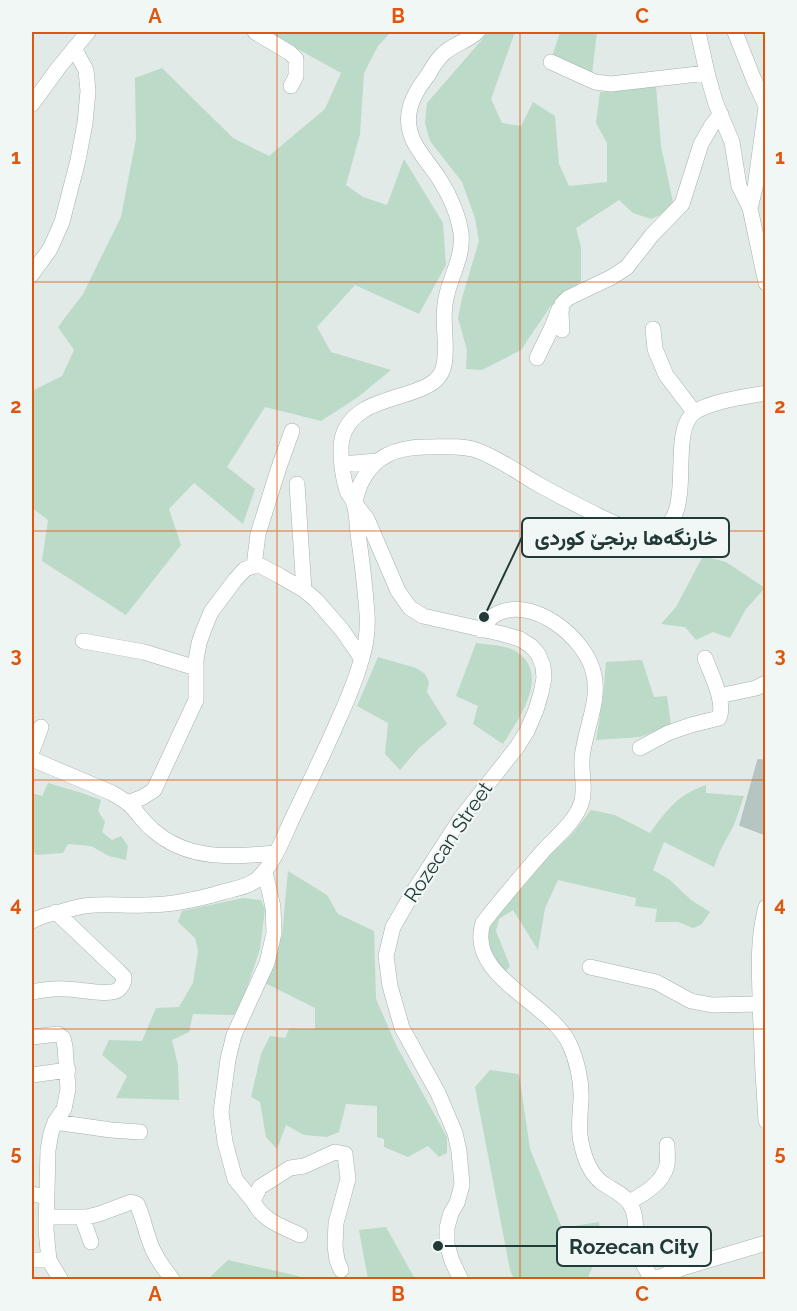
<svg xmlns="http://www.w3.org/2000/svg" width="797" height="1311" viewBox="0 0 797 1311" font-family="Raleway,Vazirmatn,sans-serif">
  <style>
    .green { fill: #bbdac8 }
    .building { fill: #b6c5c1; stroke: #b4c3bf; stroke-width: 1.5 }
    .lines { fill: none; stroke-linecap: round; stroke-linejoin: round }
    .minor-casing { stroke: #a4b2af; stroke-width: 16 }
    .minor { stroke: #fff; stroke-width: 15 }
    .grid { fill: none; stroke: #de570e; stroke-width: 1.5; stroke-opacity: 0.55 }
    .labels { text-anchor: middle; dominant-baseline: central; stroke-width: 4.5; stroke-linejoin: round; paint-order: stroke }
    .street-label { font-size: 20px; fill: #223a37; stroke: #f1f7f5 }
    .leader { fill: none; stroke: #223a37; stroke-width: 2 }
    .callout-dot { fill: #223a37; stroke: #f1f7f5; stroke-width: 2 }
    .callout { fill: #f1f7f5; stroke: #223a37; stroke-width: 2 }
    .callout-label { font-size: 21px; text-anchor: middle; font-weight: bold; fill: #223a37 }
    .neatline { fill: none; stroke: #de570e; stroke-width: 2 }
    .grid-label { font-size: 20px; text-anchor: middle; font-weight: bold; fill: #de570e }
  </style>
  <rect width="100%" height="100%" fill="#e1eae7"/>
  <path class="green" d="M267,32H391L378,46L364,73L360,134L346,185L363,197L387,205L404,159L443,223L446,265L419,314L355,285L317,327L331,352L391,370L358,397L321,421L265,407L227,467L255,489L243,524L194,483L169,509L181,545L126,615L42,561L48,520L32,508V391L62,376L74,350L58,327L83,294L121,217L136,139L135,78L162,68L233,138L269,156L325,109L341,73Z
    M487,32H515L491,99L502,123L521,126L533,102L555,116L559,164L569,186L607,182V143L596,123L600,92L656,86L661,146L673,202L665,213L651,219L633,213L619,200L576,228L581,247V281L550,307L521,350L482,370L466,369L467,350L458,318L462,298L479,241L475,218L462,182L430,141L425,123L427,103L480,42Z
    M560,32H597L592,74L552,57Z
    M703,556L726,562L765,588L746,609L730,638L713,632L696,640L685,627L661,624L676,607Z
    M476,643C488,645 507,645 517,652C551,675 518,720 503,744L473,724L478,706L456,696Z
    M378,657L416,668L425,674L429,682L427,692L447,724L419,748L400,770L385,754L388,723L357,706Z
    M642,660L654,697L667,696L671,725L640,737L596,740L603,697L606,662Z
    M48,783L82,793L101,800L98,811L105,822L102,832L112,840L121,836L128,846L126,860L109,856L91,846L68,844L63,853L36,855L32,849V793L42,796Z
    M706,785V793L744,796L734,825L720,851L714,867L664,842L653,870L670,880L691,900L710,912L701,925L693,928L678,922H655L657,909L635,906L636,898L558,880L545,908L538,950L513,910L499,919L496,931L510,966L503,974L485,939L487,927L548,857L573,833L591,810L615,815L650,833C667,810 677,795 706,785Z
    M288,871L327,895L338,914L374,931L376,999L397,1047L447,1137V1153L439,1157L428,1146L408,1157L384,1147V1139L377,1137V1106L346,1104L339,1132L327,1137L304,1135L286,1125L277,1149L266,1137L260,1102L251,1097L261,1054L270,1036L285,1038L289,1029H315V1008L265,983L282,935Z
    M243,898L261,900L265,909L260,949L243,999L234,1015L193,1014L189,1032L172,1040L178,1065L179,1100L116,1098L127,1076L102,1055L109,1040L142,1041L156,1008L179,1007L193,983L198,951L195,938L178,922L182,911Z
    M490,1070L519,1074L530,1149L562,1228L599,1222L602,1247L587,1279H514L510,1270L475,1087Z
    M386,1227L415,1279H368L359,1230Z
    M228,1260L298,1276L306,1279H208Z"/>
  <path class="building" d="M758,760H766V835L740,825Z"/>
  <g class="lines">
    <defs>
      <path id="minor" d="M255,32L290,53L296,59V76L291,86
        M698,32L708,77L716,104L732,142L739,186L750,208L766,283
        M735,32L754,80L766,106
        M551,62L595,82L611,84L707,73
        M32,104L59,67L88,32
        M750,208L755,188L766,107
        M32,274L50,249L62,222L78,160L85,123L88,91L86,70L74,48
        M653,329L655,349L666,375L694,412
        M562,330L561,313L562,304L568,298L612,277L627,267L652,235L682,204L701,144L712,125L721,114
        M537,358L552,327L559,309
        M342,464L377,461
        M297,484L304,590
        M354,503C357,496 358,488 362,481C375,455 398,447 426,447C442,447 461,445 476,450C498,458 516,471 536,483C557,495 579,506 601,517C615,524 632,532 648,532C703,531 664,433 695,412C711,401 746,397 766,393
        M356,505L367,519L398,591L410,608L423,616L503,634L520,639L531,646L538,654L543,666L544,678L541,693L536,710L527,731L517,747L461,818L415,889L393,927L386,956L390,986L402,1028L438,1093L455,1133L459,1151L462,1185L457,1203L451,1213L447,1228V1244L452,1261L461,1280
        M254,566L258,534L279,467L292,431
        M481,630C485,626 489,619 493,616C530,592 587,638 594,675C600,703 584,731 582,759C581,774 586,790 581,804C574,823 557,836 544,850C523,874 502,898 483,923C466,976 549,1002 569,1043C577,1060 582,1082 581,1101C580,1115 578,1128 581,1142C584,1157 589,1172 601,1182C610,1189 623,1193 630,1204C637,1215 635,1228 636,1240C638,1254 643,1266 651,1277L658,1278L682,1268L766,1243
        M83,641L144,652L196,668
        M719,696L756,688L766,683
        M640,748L668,733L691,725L719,718C726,703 711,674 705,658
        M32,751L41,727
        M32,759L112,793C119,797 126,801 131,806C139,814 144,823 153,830C188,861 232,857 275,853
        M128,803L143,797L154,790L196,700V660L199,643L204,629L211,612L235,580L245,569L254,566H261L280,576L304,590L316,600L342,630L362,659
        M265,872L273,907L274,933L267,963L234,1035L228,1059L221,1112L225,1142L235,1179L253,1201L260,1187L290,1168L304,1166L335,1152L345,1154L348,1179L336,1223L335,1246L337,1260L341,1270
        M766,907C758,936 759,965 760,995C761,1037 763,1079 766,1121
        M32,921C41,916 50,914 60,912C68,910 76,907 84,906C104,903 125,906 145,905C172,905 196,900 223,892C233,889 248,887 256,880C274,865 283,838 293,817C308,786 323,755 337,723C346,703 355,683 361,661C366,646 368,628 367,613C365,587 362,560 358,534C357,525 357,513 354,504C353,499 351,498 348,493C343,480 339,454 342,439C354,387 437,405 444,365C448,345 442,324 445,304C448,279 464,259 461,233C458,213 449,194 438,177C425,157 405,140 409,113C411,98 420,86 428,75C432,68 436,61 442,55C452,44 467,42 477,32
        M590,967L656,982L691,1001L712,1005L760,1004
        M32,992C43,990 54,988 65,989C78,989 109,996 118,990C123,986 124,982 124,977L118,971L56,912
        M32,1037L58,1034L63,1038L65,1046L68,1089L64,1109L55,1122L51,1133L48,1150L46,1230L49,1260L61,1280
        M32,1075L68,1070
        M55,1122L111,1130L140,1132
        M32,1194L47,1197
        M253,1201C263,1221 281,1226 300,1235
        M629,1202C644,1194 663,1183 667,1165C668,1158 667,1151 667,1145
        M46,1217H87L99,1214L131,1202L137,1204C144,1219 146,1235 153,1250C158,1261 165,1270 172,1279
        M82,1217L91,1242
        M32,1260H49"/>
    </defs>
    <use href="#minor" class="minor-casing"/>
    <use href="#minor" class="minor"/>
  </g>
  <path class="grid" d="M277,32V1280M520,32V1280M32,282H766M32,531H766M32,780H766M32,1029H766"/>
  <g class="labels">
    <g class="street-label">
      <text transform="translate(448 842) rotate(-56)">Rozecan Street</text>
    </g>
  </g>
  <path class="leader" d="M484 617L522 537M438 1246L557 1246"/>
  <g class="callout-dot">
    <circle cx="484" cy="617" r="6"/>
    <circle cx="438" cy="1246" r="6"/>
  </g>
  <g class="callout">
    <rect x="522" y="518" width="207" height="39" rx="6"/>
    <rect x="557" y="1227" width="154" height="39" rx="6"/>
  </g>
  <g class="callout-label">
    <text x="626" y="545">خارنگەها برنجێ کوردی</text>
    <text x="634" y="1254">Rozecan City</text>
  </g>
  <rect width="797" height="1311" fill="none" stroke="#f1f7f5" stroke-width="66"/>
  <rect x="33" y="33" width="731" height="1245" class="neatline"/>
  <g class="grid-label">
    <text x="155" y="23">A</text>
    <text x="398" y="23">B</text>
    <text x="642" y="23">C</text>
    <text x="16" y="164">1</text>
    <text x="780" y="164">1</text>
    <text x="16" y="413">2</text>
    <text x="780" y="413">2</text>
    <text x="16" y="662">3</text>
    <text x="780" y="662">3</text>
    <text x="16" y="911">4</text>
    <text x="780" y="911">4</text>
    <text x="16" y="1160">5</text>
    <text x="780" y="1160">5</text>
    <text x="155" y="1301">A</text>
    <text x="398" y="1301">B</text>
    <text x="642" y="1301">C</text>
  </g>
</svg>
